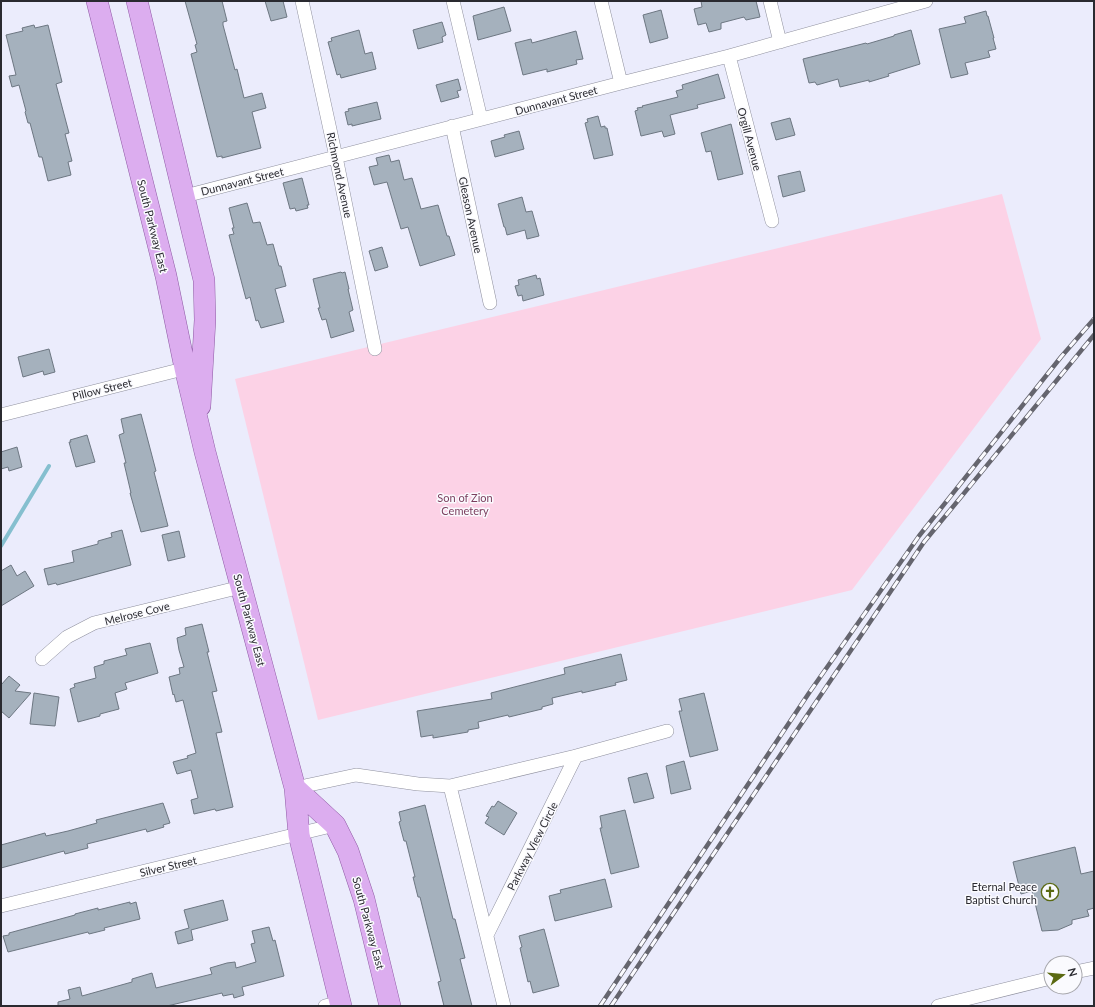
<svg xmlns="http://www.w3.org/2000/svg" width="1095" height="1007" viewBox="0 0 1095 1007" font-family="Lato,sans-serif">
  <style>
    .green { fill: #fcd2e6 }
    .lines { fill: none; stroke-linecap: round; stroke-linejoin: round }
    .stream { stroke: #85bfcf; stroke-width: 4 }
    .building { fill: #a5b1bd; stroke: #6d7782 }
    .minor-casing { stroke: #8f909e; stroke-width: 14 }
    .primary-casing { stroke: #8f5ba5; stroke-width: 22 }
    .minor { stroke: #fff; stroke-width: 13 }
    .primary { stroke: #dcadef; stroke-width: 21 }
    .rail-casing { stroke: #65656e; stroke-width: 4.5 }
    .rail { stroke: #fafafe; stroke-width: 3; stroke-dasharray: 9; stroke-linecap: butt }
    .labels { text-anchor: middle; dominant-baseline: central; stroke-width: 3; stroke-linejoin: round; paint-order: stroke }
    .street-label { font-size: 11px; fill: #2a2a30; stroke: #fafafe }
    .park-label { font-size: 11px; fill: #7c3f5f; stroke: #fafafe }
    .poi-label { font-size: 11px; fill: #2a2a30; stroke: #fafafe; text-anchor: end }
  </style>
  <rect width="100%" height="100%" fill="#ebecfc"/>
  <path class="green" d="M1002,194L1041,339L852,590L318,720L235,379Z"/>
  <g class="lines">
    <path class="stream" d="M1,546L49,466"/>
  </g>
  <path class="building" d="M185,1H222L227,21L223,22V25L235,70L237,69L244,98L262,93L266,108L252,112L261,148L222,158V156L217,157L191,54L197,52L195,45L197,44Z
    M265,1H283L287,17L271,21Z
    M701,1H756L760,17L746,20L744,17L721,23V29L709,32L706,23L698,25L694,9L702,7Z
    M504,7L511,31L478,40L473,16Z
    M661,10L668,38L650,43L643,15Z
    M986,11L987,16H988L994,38H993L996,49L988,51L990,57L965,63L968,74L951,78L939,29L966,23L964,17Z
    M442,22L446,35L442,37L443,42L418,49L413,30Z
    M34,25L35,28L48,25L62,82L56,84L69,133L65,134L72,161L68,162L71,175L48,181L42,157H39L30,123H28L25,112L26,111L19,85L12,87L9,76L16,75L6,35L23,31L22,28Z
    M359,30L365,54L372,52L376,69L341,78L340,74L337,75L328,42L332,41L331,38Z
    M911,30L920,64L888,74L889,76L869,82V80L840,87L838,79L817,85L815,82L809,83L803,59L866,43L867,44L894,36V35Z
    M576,31L583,59L576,60L577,64L547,72V69L523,75L515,43L531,39L532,43Z
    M718,74L725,98L697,105L698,108L670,115L675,134L664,137L662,131L641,136L635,111L638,110L637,108L643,107L642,106L678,97L676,91L683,89L682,85Z
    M458,79L461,90L457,91L459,97L441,102L436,85Z
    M377,102L381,119L352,126V124L348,125L345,112L349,111L348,109Z
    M598,116L601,127L605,126V128H607L613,155L594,159L585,123L588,122L587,119Z
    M790,118L795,135L776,140L771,123Z
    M731,124L743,174L718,180L711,151L706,152L701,133Z
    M519,131L524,149L495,157L491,141L505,137L504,135Z
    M389,155L391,162L399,160L404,180L412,178L421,209L438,205L447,236H449L455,255L420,266L408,227L401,229L387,182L374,185L369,167L378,165L376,158Z
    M800,171L805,191L783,197L778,176Z
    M302,178L309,205H307L308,208L296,211L295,208L290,209L283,183Z
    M522,197L526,212L532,211L539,236L527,239L525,230L507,235L505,227H504L498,204Z
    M247,203L253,223L260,222L267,245L273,244L279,266H281L286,286L275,289L284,322L261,328L258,320L256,321L250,297L246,299L229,235L234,234L232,228H234L229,208Z
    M382,247L388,267L375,271L369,251Z
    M341,272L342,273L345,272L349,289H348L353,310L349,312L354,331L331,338L326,319L322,320L318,308H320L313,279Z
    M536,275L537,279L540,278L544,295L523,301L522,295L518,296L515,286L519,285L518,280Z
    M49,349L55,372L44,375L43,371L23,377L18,357Z
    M141,414L156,471L154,472L168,526L141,532L130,493H131L124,463H126L119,435L124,433L121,419Z
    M87,435L95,462L76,467L69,442H71L70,440Z
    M17,447L22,467L9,471L8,467L1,469V452Z
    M122,530L131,565L57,585L56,583L48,585L44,569L74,562L72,551L98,544V541L112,537L111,533Z
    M179,531L185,557L168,561L162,535Z
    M11,565L17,576L25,571L34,586L1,606V571Z
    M202,624L209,652H207L217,691L212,692L222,732L216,733L233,807L216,811L215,809L194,814L191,800L198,798L191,770L177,774L173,762L188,758L187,756L196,753L183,700L176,702L174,694L173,695L169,677L180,674L179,668L184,667L179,650L177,638L186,635L185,628Z
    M150,643L158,673L125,683L127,689L115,693L119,709L100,714V716L78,722L70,689L75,687L74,684L96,678L94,667L104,664V661L127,655L125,649Z
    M621,654L627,680L615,683L616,685L582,693V691L552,698L553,704L542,707V709L509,717L508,715L478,722L479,728L468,730V732L433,738V735L421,737L417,711L492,699L491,693L565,674L564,668Z
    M9,676L20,685L15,691L31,693L9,718L1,711V685Z
    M34,693L59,697L55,726L30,724Z
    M704,693L718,750L690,757L679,711H682L679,699Z
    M684,761L691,789L671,794L666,766Z
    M647,773L654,798L634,803L628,778Z
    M498,801L517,813L504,835L485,823L489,817L486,816L492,806L494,807Z
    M163,803L170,823L163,825L164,827L147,832L146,829L111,838L87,844L88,848L65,854L64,851L1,868V845L45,833L46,836L68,831L97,823L96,820Z
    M425,805L453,919H455L465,958L460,959L472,1006H444L438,982L441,981L420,897H418L413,877H415L406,841H404L399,822L401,821L399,812Z
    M625,810L639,867L611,874L600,828H602L600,816Z
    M1075,847L1081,874L1094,871V908L1087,910L1089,916L1072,920V924L1058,930L1042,931L1032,891L1021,894L1013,862Z
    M605,879L612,907L555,921L549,896L561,893L560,890Z
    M223,900L228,920L191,930L193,940L178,944L175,932L189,928L184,910Z
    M130,902V904L136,902L140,919L104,928L105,930L89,934L88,932L8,952L3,936L9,935V933L75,915V914L98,908V910Z
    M269,927L273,941L275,940L284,976L242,987L244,995L234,998L233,994L223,996L222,993L167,1006H58V1002L70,999L68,990L80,987L82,996L132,982V979L152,973L156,988L212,974L210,968L227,963L235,962L236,968L256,962L251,944L255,943L252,931Z
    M544,929L559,986L533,993L530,981L528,982L520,948L522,947L519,936Z"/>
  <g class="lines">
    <defs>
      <path id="minor" d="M302,1L336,157L375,349
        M453,1L481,119
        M601,1L621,83
        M770,1L780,42
        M729,56L772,221
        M452,126L490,303
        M185,196L621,83L729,56L926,1
        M1,415L191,367
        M42,659L67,637L94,623L241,587
        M295,788L356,775L418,784L450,786
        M1,906L335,825
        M487,935L576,756
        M1075,972L1094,968
        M325,1006L340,1002
        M504,1006L450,786L576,756L667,731
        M938,1006L1051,978"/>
      <path id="primary" d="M97,1L166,276L185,368L205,452L295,788L299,835L341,1006
        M137,1L204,280L205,320L200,406
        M295,788L335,825L348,851L364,899L390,1006"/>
    </defs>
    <use href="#minor" class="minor-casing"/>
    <use href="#primary" class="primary-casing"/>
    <use href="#minor" class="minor"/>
    <use href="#primary" class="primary"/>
    <defs>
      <path id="rail" d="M600,1006L809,693L919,536L1061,357L1094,319
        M611,1006L924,542L1094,335"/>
    </defs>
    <use href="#rail" class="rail-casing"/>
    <use href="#rail" class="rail"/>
  </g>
  <defs>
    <symbol id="church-ring" viewBox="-11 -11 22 22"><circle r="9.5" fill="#fafafe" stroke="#5a6912" stroke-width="1.5"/><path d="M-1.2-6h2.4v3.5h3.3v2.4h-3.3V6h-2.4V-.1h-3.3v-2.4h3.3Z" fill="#5a6912"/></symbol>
  </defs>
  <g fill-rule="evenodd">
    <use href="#church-ring" x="1040" y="882" width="20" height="20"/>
  </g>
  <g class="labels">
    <g class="street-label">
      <text transform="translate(556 100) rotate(-15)">Dunnavant Street</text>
      <text transform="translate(750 139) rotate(75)">Orgill Avenue</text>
      <text transform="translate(340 175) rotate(78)">Richmond Avenue</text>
      <text transform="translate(242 181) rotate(-14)">Dunnavant Street</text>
      <text transform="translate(471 215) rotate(78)">Gleason Avenue</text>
      <text transform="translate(153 226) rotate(76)">South Parkway East</text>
      <text transform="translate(102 389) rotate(-14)">Pillow Street</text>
      <text transform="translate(137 613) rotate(-14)">Melrose Cove</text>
      <text transform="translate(250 620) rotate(75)">South Parkway East</text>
      <text transform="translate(532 846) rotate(-63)">Parkway View Circle</text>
      <text transform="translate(168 866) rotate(-13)">Silver Street</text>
      <text transform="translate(369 923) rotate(75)">South Parkway East</text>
    </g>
    <g class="park-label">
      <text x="465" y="497">Son of Zion<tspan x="465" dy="13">Cemetery</tspan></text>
    </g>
    <g class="poi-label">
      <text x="1037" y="886">Eternal Peace<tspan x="1037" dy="13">Baptist Church</tspan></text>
    </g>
  </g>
  <rect width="1095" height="1007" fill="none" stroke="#2a2a30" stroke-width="4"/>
  <g transform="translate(1063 975) rotate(74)"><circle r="19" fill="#fafafe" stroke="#a7a7ac"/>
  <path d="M0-3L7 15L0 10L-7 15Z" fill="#5a6912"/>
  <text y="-6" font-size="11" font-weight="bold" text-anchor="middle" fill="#2a2a30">N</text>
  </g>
</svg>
